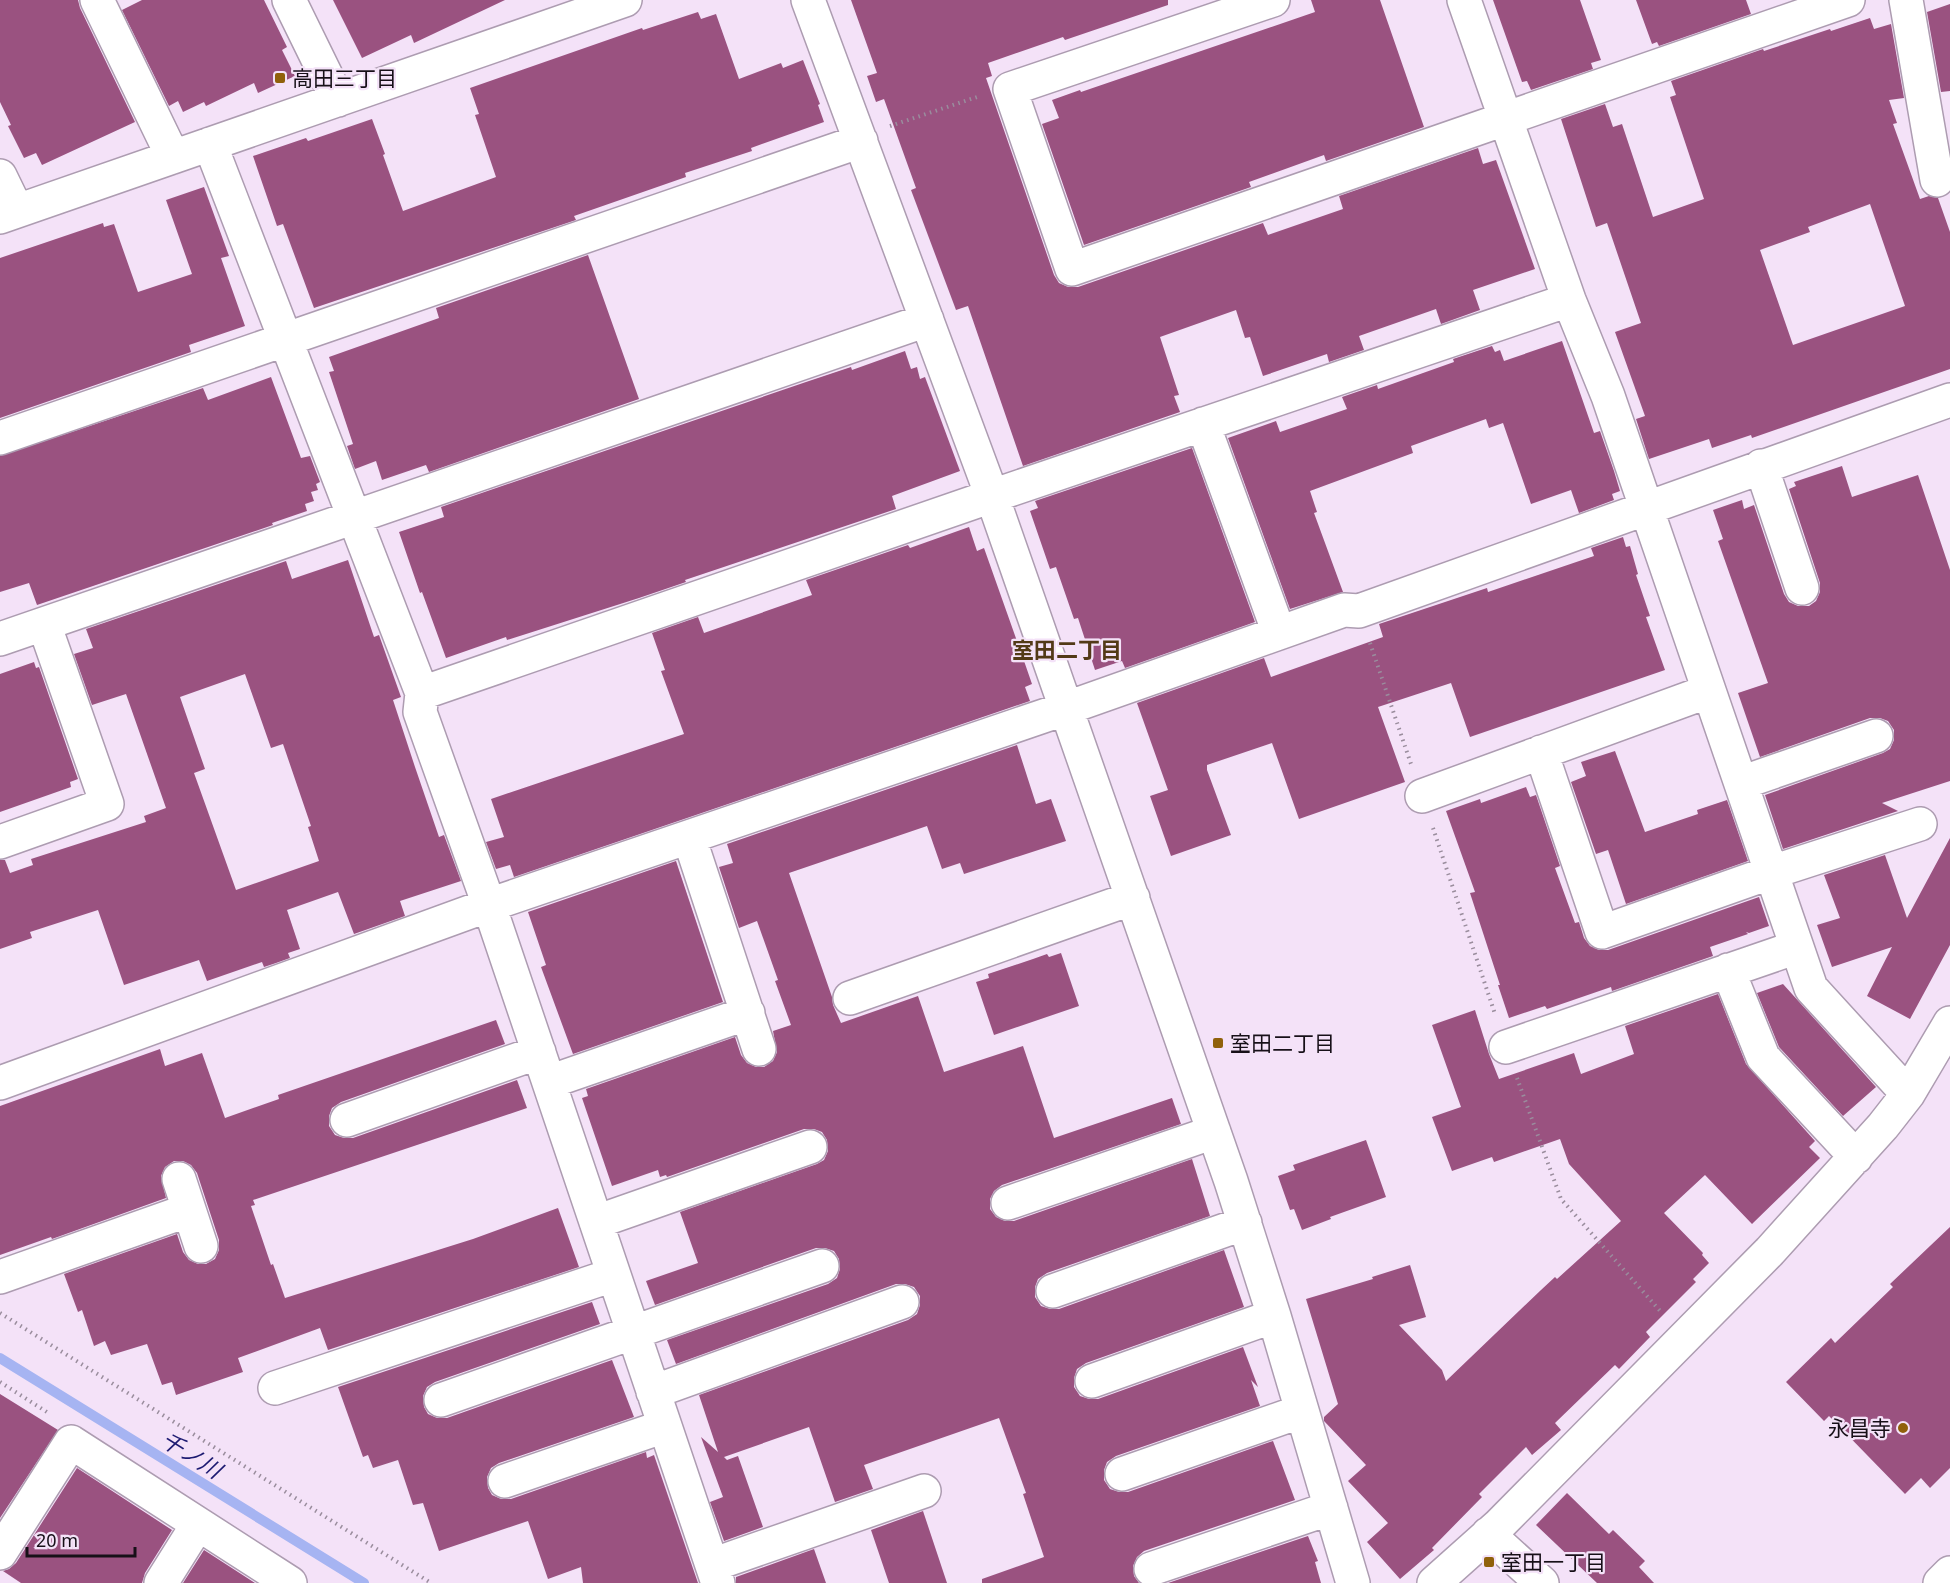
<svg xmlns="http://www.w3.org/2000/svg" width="1950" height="1583" viewBox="0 0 1950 1583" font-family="'Noto Sans','Noto Sans JP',sans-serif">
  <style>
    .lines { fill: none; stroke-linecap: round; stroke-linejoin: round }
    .stream { stroke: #a6b4f2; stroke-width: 10 }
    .building { fill: #9a5280; fill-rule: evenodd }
    .minor-casing { stroke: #ad9cb1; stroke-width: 36 }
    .path { stroke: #9a8d9d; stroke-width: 4; stroke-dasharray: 1.5 4.5; stroke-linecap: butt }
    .minor { stroke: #fff; stroke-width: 33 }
    .poi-dot { fill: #90610b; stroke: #f4e2f8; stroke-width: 2 }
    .labels { text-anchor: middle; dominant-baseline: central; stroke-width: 4.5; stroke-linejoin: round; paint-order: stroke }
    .poi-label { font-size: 21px; fill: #171018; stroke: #f4e2f8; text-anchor: start }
    .neighbourhood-label { font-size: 22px; font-weight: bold; fill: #523a17; stroke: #f4e2f8 }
    .water-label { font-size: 22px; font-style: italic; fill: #1c1a71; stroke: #f4e2f8 }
  </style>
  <rect width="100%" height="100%" fill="#f4e2f8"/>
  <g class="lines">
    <path class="stream" d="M0,1358L364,1583"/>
  </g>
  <path class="building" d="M0,0H78L80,8L135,122L42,165L36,153L24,158L8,126L11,125L0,102Z
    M142,0H264L287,47L282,50L295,76L258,93L254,83L206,106L204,102L183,112L178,101L169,106L122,10Z
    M333,0H505L414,43L411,35L362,58Z
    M851,0H1168V5L1065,40L1063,37L988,63L992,76L986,78L1054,275L1059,283L1068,287H1078L1263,223L1268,235L1343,209L1339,196L1478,148L1483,164L1496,160L1535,269L1473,290L1480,310L1441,324L1436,309L1359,336L1364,350L1329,362L1327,354L1263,376L1250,337L1245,338L1236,310L1160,337L1179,395L1174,396L1180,412L1023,466L968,306L956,310L911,190L916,188L884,99L876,102L867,76L877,73Z
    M1311,0H1380L1424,127L1326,161L1324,155L1249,182L1251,187L1084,245L1042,124L1059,118L1052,100L1080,90L1081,92L1315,12Z
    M1493,0H1580L1601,60L1591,63L1593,69L1531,90L1527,81L1522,82Z
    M1636,0H1746L1751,14L1659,46L1657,42L1652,44Z
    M1950,4V91L1941,92L1927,12Z
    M698,12L701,19L716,14L739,79L781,63L783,68L803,60L820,104L818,105L824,122L751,148L752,151L685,173L686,177L574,216L576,220L314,308L283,224L277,226L253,156L306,138L308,141L372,119L385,154L383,155L403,211L496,177L475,115L479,114L470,88L642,28L643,30Z
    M1870,18L1874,29L1891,24L1904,98L1889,100L1897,123L1893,124L1920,199L1929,196L1938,198L1950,232V369L1752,438L1751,435L1712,448L1709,439L1649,459L1636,419L1645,416L1615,332L1641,323L1607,223L1596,227L1561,119L1605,104L1613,127L1622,124L1653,217L1704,199L1670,97L1676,95L1671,81L1763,49L1764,51L1830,29L1831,31ZM1870,204L1905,306L1793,345L1760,250L1810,232L1808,227Z
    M204,187L229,256L221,258L245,326L189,345L191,352L0,418V258L103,223L104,227L114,224L138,292L192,274L166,200Z
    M588,255L639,399L429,472L426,465L382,480L376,461L355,469L347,446L353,444L329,372L334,371L329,357L439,318L436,308Z
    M1562,341L1594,433L1600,431L1614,471L1620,491L1612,494L1614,500L1579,513L1571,490L1531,504L1503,423L1489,428L1486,419L1411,446L1413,453L1310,491L1317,512L1314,513L1343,592L1290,609L1228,438L1276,421L1280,432L1347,409L1342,397L1377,385L1378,389L1454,362L1453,359L1492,346L1495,352L1500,350L1504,361Z
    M905,351L911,369L917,367L920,379L925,377L960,471L892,496L896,509L685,580L686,582L639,598L507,640L506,637L446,658L422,592L420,593L399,532L444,517L441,507L806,382L851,367L852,370Z
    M271,377L301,458L310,456L320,482L316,484L318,490L311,492L314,501L305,504L307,511L272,523L273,525L37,605L29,583L0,592V456L203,388L208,400Z
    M1192,448L1255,622L1125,668L1122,661L1095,670L1078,618L1074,619L1056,567L1050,569L1030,511L1038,508L1035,501Z
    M1842,466L1852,497L1918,475L1950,570V781L1882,803L1898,811L1783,849L1765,795L1883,753L1890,749L1894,740V730L1888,721L1880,718H1870L1760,757L1738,693L1768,683L1718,541L1723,539L1713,510L1742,500L1744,509L1754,505L1784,594L1789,602L1798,606H1809L1816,601L1820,592V583L1789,489L1796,486L1794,482Z
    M969,527L977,551L984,548L1023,658L1032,684L1025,687L1030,701L514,877L510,865L496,869L486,842L504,837L491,799L684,734L661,671L665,670L652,633L698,617L704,633L812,595L806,580L908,545L910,548Z
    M1623,537L1626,547L1630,546L1638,574L1636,575L1650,616L1646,617L1665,670L1470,737L1451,683L1378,707L1405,782L1299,819L1272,743L1207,765V770L1231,835L1171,856L1150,796L1168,790L1137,703L1264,658L1271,677L1383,637L1379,624L1487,588L1488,592L1594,556L1591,548Z
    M348,560L374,637L379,635L401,697L393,700L415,767L439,837L444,835L461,881L400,901L405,916L354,934L338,892L287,910L300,949L288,953L290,958L276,963L264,967L262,962L207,981L199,960L124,985L98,910L30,932L32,938L0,949V860H5L10,873L33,865L31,859L146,822L144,816L166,808L126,694L92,705L74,654L93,648L86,629L286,561L292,579ZM245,674L271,748L283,744L311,826L308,827L319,861L236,890L194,773L205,769L180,697Z
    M34,662L36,668L39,667L78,779L70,782L71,787L0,812V674Z
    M1017,745L1036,804L1051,799L1066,841L964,874L960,863L942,869L927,826L789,873L832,997L833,1005L841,1023L918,996L944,1072L1023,1046L1054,1138L1172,1098L1181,1124L1002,1185L994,1191L990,1199V1209L996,1217L1005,1221H1014L1192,1159L1210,1216L1047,1273L1038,1279L1035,1287V1297L1041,1306L1050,1309H1059L1224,1250L1244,1307L1086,1363L1077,1369L1074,1378V1387L1080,1396L1089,1399H1098L1243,1347L1258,1387L1251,1380L1260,1406L1116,1456L1107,1462L1104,1470V1480L1110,1489L1119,1492H1128L1273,1441L1295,1500L1144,1551L1137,1557L1133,1566L1134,1576L1139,1583H982V1579L1044,1557L1023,1494L1026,1493L999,1418L864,1465L873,1489L835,1502L809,1427L724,1457L727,1460L738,1456L763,1527L724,1541L710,1502L723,1497L701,1437L718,1452L699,1395L908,1320L917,1314L920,1305V1296L914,1287L905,1284H896L676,1364L667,1340L828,1284L837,1278L840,1269L839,1259L834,1251L825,1248H816L655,1305L646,1281L698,1263L680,1212L817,1164L824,1160L828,1151L827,1140L822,1132L814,1129H804L667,1177L666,1175L660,1177L658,1170L612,1186L582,1098L588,1096L586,1089L735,1037L741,1055L747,1063L756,1067H764L773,1061L777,1052L773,1031L791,1025L775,981L778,980L757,921L739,928L719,867L733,863L727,844Z
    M1615,751L1645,832L1698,814L1697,810L1727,800L1748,861L1626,904L1608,850L1596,854L1571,782L1586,776L1581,762Z
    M1526,787L1530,797L1536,795L1560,866L1555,868L1575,923L1579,922L1584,938L1590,946L1599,950H1608L1759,897L1769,926L1749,933L1746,932L1748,934L1710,947L1713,956L1612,991L1611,987L1547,1009L1545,1006L1509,1018L1498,985H1500L1470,893L1475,892L1446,811L1480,799L1481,803Z
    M1950,838V945L1910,1019L1867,996L1892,947L1832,967L1817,925L1840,918L1824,875L1885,855L1907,918Z
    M676,861L723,1002L573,1054L541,967L546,965L528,912Z
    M1061,953L1079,1006L994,1035L976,982L989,978L988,974L1033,959L1047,954L1049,957Z
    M1783,984L1876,1087L1843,1116L1779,1047L1757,993Z
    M1718,994L1746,1064L1815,1141L1809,1147L1820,1158L1752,1224L1705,1175L1664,1213L1703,1253L1702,1255L1709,1263L1693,1279L1696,1282L1646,1332L1650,1337L1619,1369L1615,1365L1555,1423L1561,1430L1532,1455L1526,1447L1479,1494L1482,1497L1432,1548L1434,1550L1400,1579L1367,1542L1388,1523L1348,1481L1366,1465L1324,1421V1417L1338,1404L1306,1299L1373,1279L1372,1277L1410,1265L1426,1317L1399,1325L1442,1370L1446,1381L1541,1290L1555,1277L1557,1279L1621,1221L1569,1164L1560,1139L1494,1162L1492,1157L1452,1171L1432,1117L1461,1107L1432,1025L1475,1010L1489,1054L1499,1079L1574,1053L1581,1074L1634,1054L1625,1026Z
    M496,1020L505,1044L341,1102L332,1108L329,1116V1126L335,1135L344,1138H353L517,1080L527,1108L253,1200L255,1205L251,1206L271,1265L273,1264L285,1298L473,1239L558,1208L579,1267L328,1350L320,1328L238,1358L243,1372L176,1395L172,1382L162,1385L147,1344L111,1355L105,1341L94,1346L82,1310L78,1312L64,1274L177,1234L183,1252L189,1260L198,1264H206L215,1259L219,1250V1240L197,1173L191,1165L183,1161H174L165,1167L161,1176L166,1198L52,1239L51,1237L0,1255V1106L160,1049L165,1066L202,1053L225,1118L279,1099L278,1095Z
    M1366,1140L1386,1197L1330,1217L1331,1219L1302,1230L1294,1209L1290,1210L1278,1176L1295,1170L1293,1165Z
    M1950,1227V1468L1930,1488L1921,1478L1905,1494L1829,1416L1824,1421L1786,1382L1831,1338L1835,1343L1893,1287L1890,1284Z
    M592,1302L600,1324L435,1382L427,1387L423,1396L424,1407L428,1414L437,1418H447L612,1360L634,1417L499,1463L491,1468L487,1477L488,1488L492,1495L501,1499H511L646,1452L647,1458L654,1455L698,1583H583L581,1567L548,1579L528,1521L439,1551L423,1503L413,1505L398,1460L373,1468L368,1455L363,1457L338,1387Z
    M0,1394L58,1430L0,1518Z
    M77,1468L172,1530L145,1573L142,1583H21L3,1571L9,1569L16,1563Z
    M1567,1493L1609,1534L1613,1530L1645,1561L1639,1567L1654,1583H1597L1536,1525Z
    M923,1511L947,1583H889L871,1530Z
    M1308,1536L1318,1561L1315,1562L1321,1583H1168Z
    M814,1549L826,1583H736V1577Z
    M204,1550L255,1583H183Z"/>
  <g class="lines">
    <defs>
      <path id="minor" d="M97,0L173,157
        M289,0L338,100
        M808,0L992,496L1231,1181L1274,1316L1353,1583
        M1273,0L1010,89L1072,269L1848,0
        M1464,0L1569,300L1608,396L1811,988L1908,1094
        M1906,0L1937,180
        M210,144L422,693L420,712L489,905L718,1583
        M0,176L17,211
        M0,217L625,0
        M1203,424L1279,633
        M0,438L861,141
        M1761,466L1802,588
        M0,639L927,320
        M422,693L992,496L1569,300
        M1541,752L1602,932L1772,872L1920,824
        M1741,783L1876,736
        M1422,796L1709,691
        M689,837L759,1049
        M0,842L107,804L44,624
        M1728,970L1763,1057L1856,1157
        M850,998L1133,898
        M1506,1047L1797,947
        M549,1082L748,1013
        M0,1083L489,905L1067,708L1344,610L1359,611L1950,400
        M347,1120L539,1052
        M179,1179L201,1246
        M1008,1203L1214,1132
        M596,1222L810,1147
        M0,1277L189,1210
        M1053,1291L1245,1223
        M1092,1381L1274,1316
        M275,1388L613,1275
        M653,1392L902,1302
        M441,1400L822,1266
        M1122,1474L1302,1411
        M505,1481L665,1426
        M1488,1534L1542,1583
        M0,1553L71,1442L290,1583
        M712,1565L924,1491
        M1151,1569L1331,1508
        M161,1583L198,1524
        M1434,1583L1499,1525L1770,1251L1883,1126L1908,1094L1950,1023
        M1940,1583L1950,1573"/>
    </defs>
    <use href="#minor" class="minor-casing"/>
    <path class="path" d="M890,126L977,97
      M1370,643L1411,764
      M1433,828L1495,1014
      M1517,1078L1561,1199L1662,1313
      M0,1313L431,1583
      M0,1382L50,1414"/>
    <use href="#minor" class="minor"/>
  </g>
  <g class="poi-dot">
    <rect x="274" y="72" width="12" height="12" rx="3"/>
    <rect x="1212" y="1037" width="12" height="12" rx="3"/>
    <circle cx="1903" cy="1428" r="6"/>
    <rect x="1483" y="1556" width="12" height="12" rx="3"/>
  </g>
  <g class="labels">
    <g class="poi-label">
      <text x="292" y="78">高田三丁目</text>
      <text x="1230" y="1043">室田二丁目</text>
      <text x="1891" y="1428" text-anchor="end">永昌寺</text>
      <text x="1501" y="1562">室田一丁目</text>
    </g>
    <g class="neighbourhood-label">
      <text x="1067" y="649">室田二丁目</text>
    </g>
    <g class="water-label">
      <text transform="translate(192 1454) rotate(32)">千ノ川</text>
    </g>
  </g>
  <path d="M27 1547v9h108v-9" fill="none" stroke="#171018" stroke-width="3"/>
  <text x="36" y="1547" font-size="18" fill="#171018" stroke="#f4e2f8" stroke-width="4.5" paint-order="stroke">20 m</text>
</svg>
